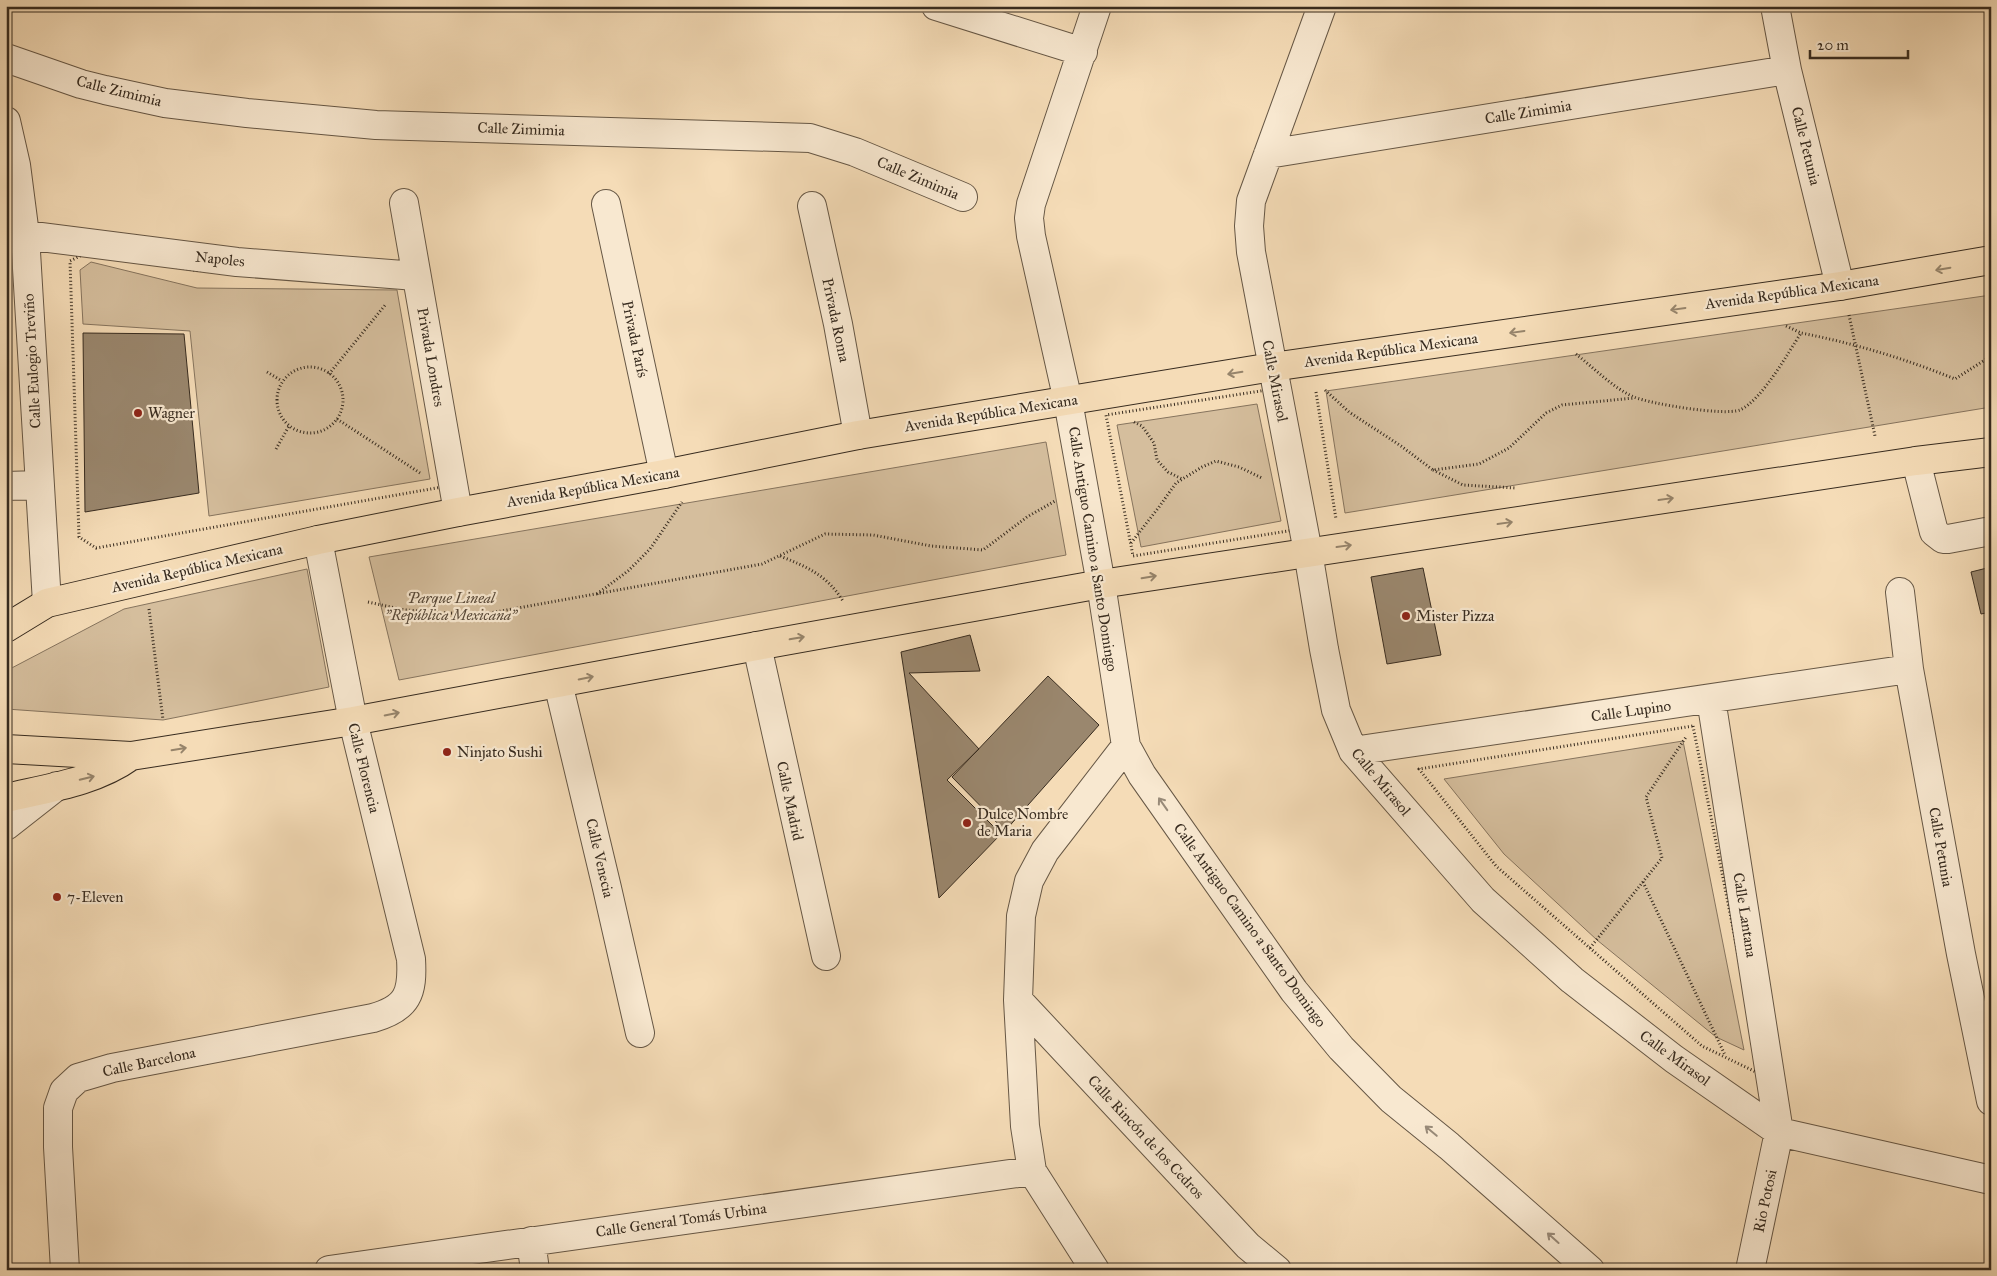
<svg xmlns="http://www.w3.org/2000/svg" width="1997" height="1276" viewBox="0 0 1997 1276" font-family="'IM FELL Great Primer',serif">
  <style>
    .green { fill: #d5be9d; stroke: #86745e }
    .building { fill: #9a876e; stroke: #372b1f }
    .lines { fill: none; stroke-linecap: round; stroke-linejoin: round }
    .minor-casing { stroke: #665745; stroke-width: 30 }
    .major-casing { stroke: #372b1f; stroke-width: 30 }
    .path { stroke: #372b1f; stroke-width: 3; stroke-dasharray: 1 2.5; stroke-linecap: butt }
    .minor { stroke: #f8e8d0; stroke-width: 28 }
    .major { stroke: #f5dcb7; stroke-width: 28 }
    .oneway { stroke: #96846b }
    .oneway2 { stroke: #988a78 }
    .poi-dot { fill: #8f2418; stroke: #f8e8d0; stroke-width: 2 }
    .labels { text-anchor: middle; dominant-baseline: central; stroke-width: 4.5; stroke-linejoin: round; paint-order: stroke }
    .street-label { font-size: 15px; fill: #372b1f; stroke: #f8e8d0 }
    .poi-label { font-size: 15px; fill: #372b1f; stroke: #f8e8d0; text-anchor: start }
    .park-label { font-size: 15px; font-style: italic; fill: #574838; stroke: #f8e8d0 }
  </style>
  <rect width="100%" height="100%" fill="#f5dcb7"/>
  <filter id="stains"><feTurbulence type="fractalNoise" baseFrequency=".004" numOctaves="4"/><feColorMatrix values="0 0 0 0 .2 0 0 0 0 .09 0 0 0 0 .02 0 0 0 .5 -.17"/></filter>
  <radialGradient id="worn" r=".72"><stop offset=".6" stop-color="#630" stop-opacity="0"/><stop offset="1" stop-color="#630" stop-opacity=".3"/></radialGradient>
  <path class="green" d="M91,262L197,288L397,290L430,479L209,516L190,331L83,324L80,270Z
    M1991,295V407L1345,513L1326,391Z
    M1257,404L1281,521L1141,547L1117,425Z
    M1046,442L1066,555L399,680L369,557Z
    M307,569L329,687L163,720L6,709V671L124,609Z
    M1683,741L1744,1050L1716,1037L1597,940L1504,854L1444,779Z"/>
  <path class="building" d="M83,333L184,334L199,493L85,512Z
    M1991,567V612L1981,614L1971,572Z
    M1423,568L1441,655L1387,664L1371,577Z
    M970,635L980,671L909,673L979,749L947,780L1001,834L939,898L901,652Z
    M1048,676L1099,725L1005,831L952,777Z"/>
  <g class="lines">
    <defs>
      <path id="minor" d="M936,6L1083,52
        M1097,6L1031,204L1029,218L1031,236L1068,401L1101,584L1126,746L1142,775L1294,991L1341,1048L1391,1099L1449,1146L1590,1270
        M1322,6L1251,201L1249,226L1251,252L1308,552L1324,649L1336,710L1353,751L1483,900L1572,980L1674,1059L1779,1132L1991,1180
        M1775,6L1787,70L1840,286
        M6,58L81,84L105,90L165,103L247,113L376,125L810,138L855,152L963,197
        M6,121L16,165L25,235L47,603
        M1268,154L1787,70
        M404,203L458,512
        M606,204L664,474
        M812,206L838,324L858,435
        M25,235L237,262L416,276
        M1916,461L1934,532L1943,539H1948L1991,531
        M6,486L39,485
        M1900,592L1909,669L1961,954L1991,1101
        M757,646L826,956
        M558,683L607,888L640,1033
        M1711,699L1779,1132L1750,1270
        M1353,751L1909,669
        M6,826L57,786
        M1018,1000L1248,1246L1277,1270
        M531,1241L535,1270
        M65,1270L58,1147V1108L64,1091L78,1078L112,1068L373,1018C408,1008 413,993 411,959L353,721L318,540
        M329,1270L1032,1171
        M1095,1270L1032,1171L1025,1126L1018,1000L1021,916L1029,881L1045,851L1126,746"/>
      <path id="major" d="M6,628L47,603L318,540L458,512L664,474L858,435L1272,367L1840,286L1991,260
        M6,749L131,756L353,721L757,646L1101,584L1916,461L1991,452
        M6,798C49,788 95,782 131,756"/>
    </defs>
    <use href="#minor" class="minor-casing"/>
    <use href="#major" class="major-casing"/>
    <path class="path" d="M90,251L194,270L406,280L442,487L96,548L79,537L70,261Z
      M1849,315L1875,436
      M1786,326L1801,333
      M1576,354C1594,368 1613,388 1634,397C1651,404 1724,416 1740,410C1762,400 1788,353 1801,333C1853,343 1906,359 1955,379L1988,358L1991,354
      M277 400a33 33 0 1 1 66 0a33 33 0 1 1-66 0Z
      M267,372L282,381
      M329,374L386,304
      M1267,390L1294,530L1133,556L1106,415Z
      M1325,390L1349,412L1401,446L1433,470L1479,464L1509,448L1546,413L1562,405L1634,398
      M1316,392L1336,519
      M337,419L420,473
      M1134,422L1142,426L1154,443L1157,460L1168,472L1182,479
      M276,449L289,426
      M1433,470L1463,485L1516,488
      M1131,543L1159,507L1176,483L1202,467L1216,461L1239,467L1262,478
      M780,556C807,567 827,575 843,601
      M597,594L628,571L650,549L682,502
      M368,602L405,610L479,615L762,564L825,534L873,535L931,546L983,550L1027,517L1055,501
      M149,609L163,720
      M1693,726L1762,1075L1702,1046L1496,866L1419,769Z
      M1643,882L1725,1055
      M1590,948L1662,858L1646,797L1686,737"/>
    <use href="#minor" class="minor"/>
    <use href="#major" class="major"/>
  </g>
  <defs><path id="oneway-shaft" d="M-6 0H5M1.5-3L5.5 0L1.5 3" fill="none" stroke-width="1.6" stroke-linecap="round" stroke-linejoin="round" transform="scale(1.25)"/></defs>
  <g class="oneway">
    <use href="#oneway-shaft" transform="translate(1943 269) rotate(170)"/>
    <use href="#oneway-shaft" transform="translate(1678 309) rotate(172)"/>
    <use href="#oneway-shaft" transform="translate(1517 332) rotate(172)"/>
    <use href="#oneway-shaft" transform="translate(1235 373) rotate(171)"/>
    <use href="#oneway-shaft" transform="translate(1666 499) rotate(-8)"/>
    <use href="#oneway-shaft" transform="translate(1505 523) rotate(-8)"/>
    <use href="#oneway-shaft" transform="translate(1344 546) rotate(-8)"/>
    <use href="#oneway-shaft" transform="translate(1149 577) rotate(-9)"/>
    <use href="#oneway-shaft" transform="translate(797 638) rotate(-10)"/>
    <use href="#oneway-shaft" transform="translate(586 678) rotate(-11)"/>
    <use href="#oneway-shaft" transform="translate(392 714) rotate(-11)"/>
    <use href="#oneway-shaft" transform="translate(179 749) rotate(-9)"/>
    <use href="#oneway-shaft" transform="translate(87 778) rotate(-14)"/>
  </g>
  <g class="oneway2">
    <use href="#oneway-shaft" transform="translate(1163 804) rotate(-125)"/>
    <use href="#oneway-shaft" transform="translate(1431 1131) rotate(-140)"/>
    <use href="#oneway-shaft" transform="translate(1553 1238) rotate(-138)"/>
  </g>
  <g class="poi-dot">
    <circle cx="138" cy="413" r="5"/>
    <circle cx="1406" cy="616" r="5"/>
    <circle cx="447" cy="752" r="5"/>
    <circle cx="967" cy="823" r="5"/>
    <circle cx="57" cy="897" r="5"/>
  </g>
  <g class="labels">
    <g class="street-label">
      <text transform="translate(119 91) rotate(14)">Calle Zimimia</text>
      <text transform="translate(1528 112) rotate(-9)">Calle Zimimia</text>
      <text transform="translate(521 129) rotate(2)">Calle Zimimia</text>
      <text transform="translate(1806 146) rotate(76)">Calle Petunia</text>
      <text transform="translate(918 178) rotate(23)">Calle Zimimia</text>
      <text transform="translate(220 259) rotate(6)">Napoles</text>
      <text transform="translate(1792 292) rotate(-8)">Avenida República Mexicana</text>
      <text transform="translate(836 320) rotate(78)">Privada Roma</text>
      <text transform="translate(635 339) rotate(78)">Privada París</text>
      <text transform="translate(1391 350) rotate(-8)">Avenida República Mexicana</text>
      <text transform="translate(431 357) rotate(80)">Privada Londres</text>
      <text transform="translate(32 361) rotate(-93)">Calle Eulogio Treviño</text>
      <text transform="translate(1275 381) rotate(79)">Calle Mirasol</text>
      <text transform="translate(991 413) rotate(-9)">Avenida República Mexicana</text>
      <text transform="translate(593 487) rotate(-10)">Avenida República Mexicana</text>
      <text transform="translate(1093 549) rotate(81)">Calle Antiguo Camino a Santo Domingo</text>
      <text transform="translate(197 568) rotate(-13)">Avenida República Mexicana</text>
      <text transform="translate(1631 711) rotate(-8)">Calle Lupino</text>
      <text transform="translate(364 768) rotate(76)">Calle Florencia</text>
      <text transform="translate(1381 782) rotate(50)">Calle Mirasol</text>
      <text transform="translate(790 801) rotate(78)">Calle Madrid</text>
      <text transform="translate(1941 847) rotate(80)">Calle Petunia</text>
      <text transform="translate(600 858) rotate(77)">Calle Venecia</text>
      <text transform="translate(1745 915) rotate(81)">Calle Lantana</text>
      <text transform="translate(1250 925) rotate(54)">Calle Antiguo Camino a Santo Domingo</text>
      <text transform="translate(1675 1058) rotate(36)">Calle Mirasol</text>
      <text transform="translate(149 1062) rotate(-12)">Calle Barcelona</text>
      <text transform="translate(1146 1137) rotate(47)">Calle Rincón de los Cedros</text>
      <text transform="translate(1765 1201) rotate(-78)">Rio Potosi</text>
      <text transform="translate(681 1220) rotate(-8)">Calle General Tomás Urbina</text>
    </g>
    <g class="poi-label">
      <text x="148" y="413">Wagner</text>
      <text x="1416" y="616">Mister Pizza</text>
      <text x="457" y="752">Ninjato Sushi</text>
      <text x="977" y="814">Dulce Nombre<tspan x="977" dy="17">de Maria</tspan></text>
      <text x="67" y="897">7-Eleven</text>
    </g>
    <g class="park-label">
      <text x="451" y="598">Parque Lineal<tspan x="451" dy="17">"República Mexicana"</tspan></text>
    </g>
  </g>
  <rect width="1997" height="1276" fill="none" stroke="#f5dcb7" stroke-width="25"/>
  <rect x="8" y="8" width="1982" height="1261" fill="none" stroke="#372b1f" stroke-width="2.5"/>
  <rect x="12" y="12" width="1972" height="1251" fill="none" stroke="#372b1f"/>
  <path d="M1810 50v8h98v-8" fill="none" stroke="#372b1f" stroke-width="2.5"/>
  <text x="1817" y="50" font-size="15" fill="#372b1f" stroke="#f8e8d0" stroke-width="4" paint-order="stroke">20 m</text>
  <rect width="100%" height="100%" filter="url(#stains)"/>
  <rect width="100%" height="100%" fill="url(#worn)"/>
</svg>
